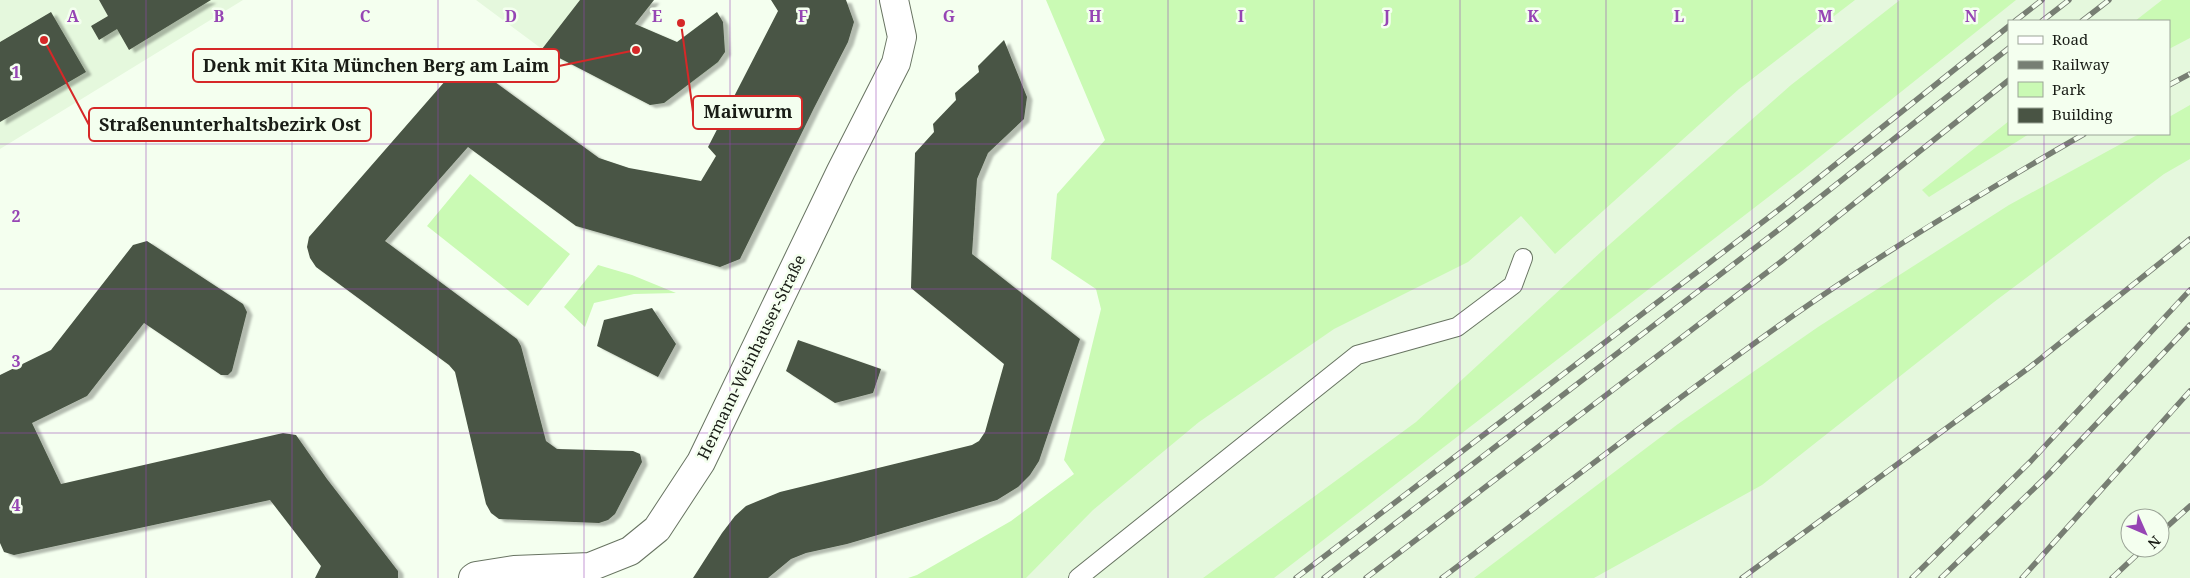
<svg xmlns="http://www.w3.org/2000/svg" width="2190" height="578" viewBox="0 0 2190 578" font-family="'Noto Serif',serif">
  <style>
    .built { fill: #e5f8dd; fill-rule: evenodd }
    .green { fill: #cafab4 }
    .building { fill: #495444; filter: url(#shadow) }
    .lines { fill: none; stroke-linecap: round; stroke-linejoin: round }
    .lane-casing { stroke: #687462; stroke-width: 20 }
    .street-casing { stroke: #687462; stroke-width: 30 }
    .lane { stroke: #fff; stroke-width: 18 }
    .street { stroke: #fff; stroke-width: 28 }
    .rail-casing { stroke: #777e73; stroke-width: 5.5 }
    .rail { stroke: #f4ffef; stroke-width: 4; stroke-dasharray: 11; stroke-linecap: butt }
    .grid { fill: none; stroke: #9645b4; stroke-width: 1; stroke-opacity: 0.55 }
    .labels { text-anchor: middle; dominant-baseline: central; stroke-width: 5; stroke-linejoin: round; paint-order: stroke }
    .street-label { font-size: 16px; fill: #191d16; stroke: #f4ffef }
    .grid-label { font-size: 16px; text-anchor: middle; font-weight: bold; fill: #9645b4; stroke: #f4ffef; stroke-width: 5; stroke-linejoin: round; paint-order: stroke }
    .leader { fill: none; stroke: #d62828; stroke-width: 2 }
    .callout-dot { fill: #d62828; stroke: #f4ffef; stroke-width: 2 }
    .callout { fill: #f4ffef; stroke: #d62828; stroke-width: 2 }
    .callout-label { font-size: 18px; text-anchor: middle; font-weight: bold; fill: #191d16 }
  </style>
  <defs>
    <filter id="shadow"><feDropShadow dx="5.5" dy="3" stdDeviation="1" flood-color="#0004"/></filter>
  </defs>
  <rect width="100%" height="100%" fill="#f4ffef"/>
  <path class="built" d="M0,0H243L0,149Z
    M476,0H654L635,24L677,42L717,12L723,22L725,52L718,63L664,103L650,105L542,49Z
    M1784,0H2190V578H966ZM2009,21H2169V134H2009ZM2130,518H2160V548H2130Z"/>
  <path class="green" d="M1046,0H1855L1739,89L1555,254L1521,216L1468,262L1334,329L1199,422L1093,510L1026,578H908L917,575L1011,521L1074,474L1064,460L1101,309L1096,289L1051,259L1057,194L1105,140Z
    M1900,0H2016L1802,171L1274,578H1203L1416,422L1602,251L1791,85Z
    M2162,0H2190V38L2169,49V21H2135Z
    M2190,105V159L2164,174L1994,302L1762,485L1594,578H1474L1678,424L1818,327L2009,205L2139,134H2169V117Z
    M2009,121V134H2029L1929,197L1922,190Z
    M470,174L570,254L528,306L427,226Z
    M598,265L632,275L676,293L634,294L594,303L585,327L564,307Z"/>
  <path class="building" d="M99,0H211L129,50L117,29L99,40L91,26L108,16Z
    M580,0H654L635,24L677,42L717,12L723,22L725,52L718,62L664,103L650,105L542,49Z
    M771,0H846L854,22L848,42L814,108L740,259L720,267L576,226L468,147L385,241L517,339L521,346L546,441L557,449L633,451L640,454L642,462L615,514L608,520L599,523L499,519L491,513L486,504L455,372L449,365L316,267L310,258L307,247L309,237L453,72L468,68L480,71L599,158L629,168L701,181L716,156L708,147L778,11Z
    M51,12L86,72L0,122V42Z
    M1004,40L1027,97L1024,119L988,153L977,179L972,254L1080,339L1039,461L1030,475L1018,487L997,500L847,544L806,553L791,559L768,578H693L722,533L735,516L746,506L780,492L972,445L979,441L985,432L1004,364L911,288L915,153L934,132L933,124L956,100L955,93L979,72L978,66Z
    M147,241L243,304L247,312L232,371L228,375H221L144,323L87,396L32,423L61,484L283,433L296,435L327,479L398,571V578H315L321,566L270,500L14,555L4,552L0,543V375L51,350L133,245Z
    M652,308L676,344L658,377L597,346L604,320Z
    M798,340L881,369L873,393L835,403L786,371Z"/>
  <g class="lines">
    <defs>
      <path id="lane" d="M1078,578L1357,355L1457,327L1513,285L1523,258"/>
      <path id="street" d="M473,578L476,576L514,570L590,567L630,551L657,529L701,462L841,171L896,63L902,37L894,0"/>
    </defs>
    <use href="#lane" class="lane-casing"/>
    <use href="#street" class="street-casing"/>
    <use href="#lane" class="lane"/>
    <use href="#street" class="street"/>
    <defs>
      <path id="rail" d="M2015,21L2042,0
        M2042,21L2069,0
        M2082,21L2109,0
        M2169,85L2190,74
        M2160,533L2190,506
        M1296,578L1781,208L2009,26
        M1324,578L1790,221L2009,48
        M1366,578L1782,261L2009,80
        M1442,578C1559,490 1675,399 1794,315C1888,249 1985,191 2084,134
        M1742,578L2030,367L2190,239
        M1912,578L2031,461L2190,290
        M1941,578L2048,475L2190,325
        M2022,578L2190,391
        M2112,578L2144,548"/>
    </defs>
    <use href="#rail" class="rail-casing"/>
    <use href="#rail" class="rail"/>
  </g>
  <path class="grid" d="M146,0V578M292,0V578M438,0V578M584,0V578M730,0V578M876,0V578M1022,0V578M1168,0V578M1314,0V578M1460,0V578M1606,0V578M1752,0V578M1898,0V578M2044,0V21M2044,134V578M0,144H2190M0,289H2190M0,433H2190"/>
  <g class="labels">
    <g class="street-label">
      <text transform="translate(751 357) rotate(-64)">Hermann-Weinhauser-Straße</text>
    </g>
  </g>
  <g class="grid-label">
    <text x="73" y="22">A</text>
    <text x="219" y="22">B</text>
    <text x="365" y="22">C</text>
    <text x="511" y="22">D</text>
    <text x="657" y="22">E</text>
    <text x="803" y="22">F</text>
    <text x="949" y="22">G</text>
    <text x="1095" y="22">H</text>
    <text x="1241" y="22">I</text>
    <text x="1387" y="22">J</text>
    <text x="1533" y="22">K</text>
    <text x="1679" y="22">L</text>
    <text x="1825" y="22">M</text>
    <text x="1971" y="22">N</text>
    <text x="16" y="78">1</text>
    <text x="16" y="222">2</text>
    <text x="16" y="367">3</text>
    <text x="16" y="511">4</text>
  </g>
  <path class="leader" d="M636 50L559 66M681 23L693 112M44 40L89 125"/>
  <g class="callout-dot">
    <circle cx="636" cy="50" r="5"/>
    <circle cx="681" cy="23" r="5"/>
    <circle cx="44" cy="40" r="5"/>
  </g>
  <g class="callout">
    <rect x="193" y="49" width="366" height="33" rx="5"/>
    <rect x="693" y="96" width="109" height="33" rx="5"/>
    <rect x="89" y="108" width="282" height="33" rx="5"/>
  </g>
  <g class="callout-label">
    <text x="376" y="72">Denk mit Kita München Berg am Laim</text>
    <text x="748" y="118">Maiwurm</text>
    <text x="230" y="131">Straßenunterhaltsbezirk Ost</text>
  </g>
  <rect x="2008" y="20" width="162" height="115" fill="#f4ffef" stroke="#9ca598"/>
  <rect x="2018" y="36" width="25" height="8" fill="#ffffff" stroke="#9ca598"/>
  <text x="2052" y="45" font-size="15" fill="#191d16">Road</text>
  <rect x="2018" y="61" width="25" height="8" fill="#777e73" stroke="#9ca598"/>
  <text x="2052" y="70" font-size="15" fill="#191d16">Railway</text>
  <rect x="2018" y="82" width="25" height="15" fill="#cafab4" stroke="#9ca598"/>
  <text x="2052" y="95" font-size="15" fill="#191d16">Park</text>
  <rect x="2018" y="108" width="25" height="15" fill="#495444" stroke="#9ca598"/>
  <text x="2052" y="120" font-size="15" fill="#191d16">Building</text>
  <g transform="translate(2145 533) rotate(135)"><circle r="24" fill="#f4ffef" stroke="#9ca598"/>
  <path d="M0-4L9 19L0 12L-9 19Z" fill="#9645b4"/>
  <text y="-8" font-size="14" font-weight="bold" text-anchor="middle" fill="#191d16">N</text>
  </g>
</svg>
